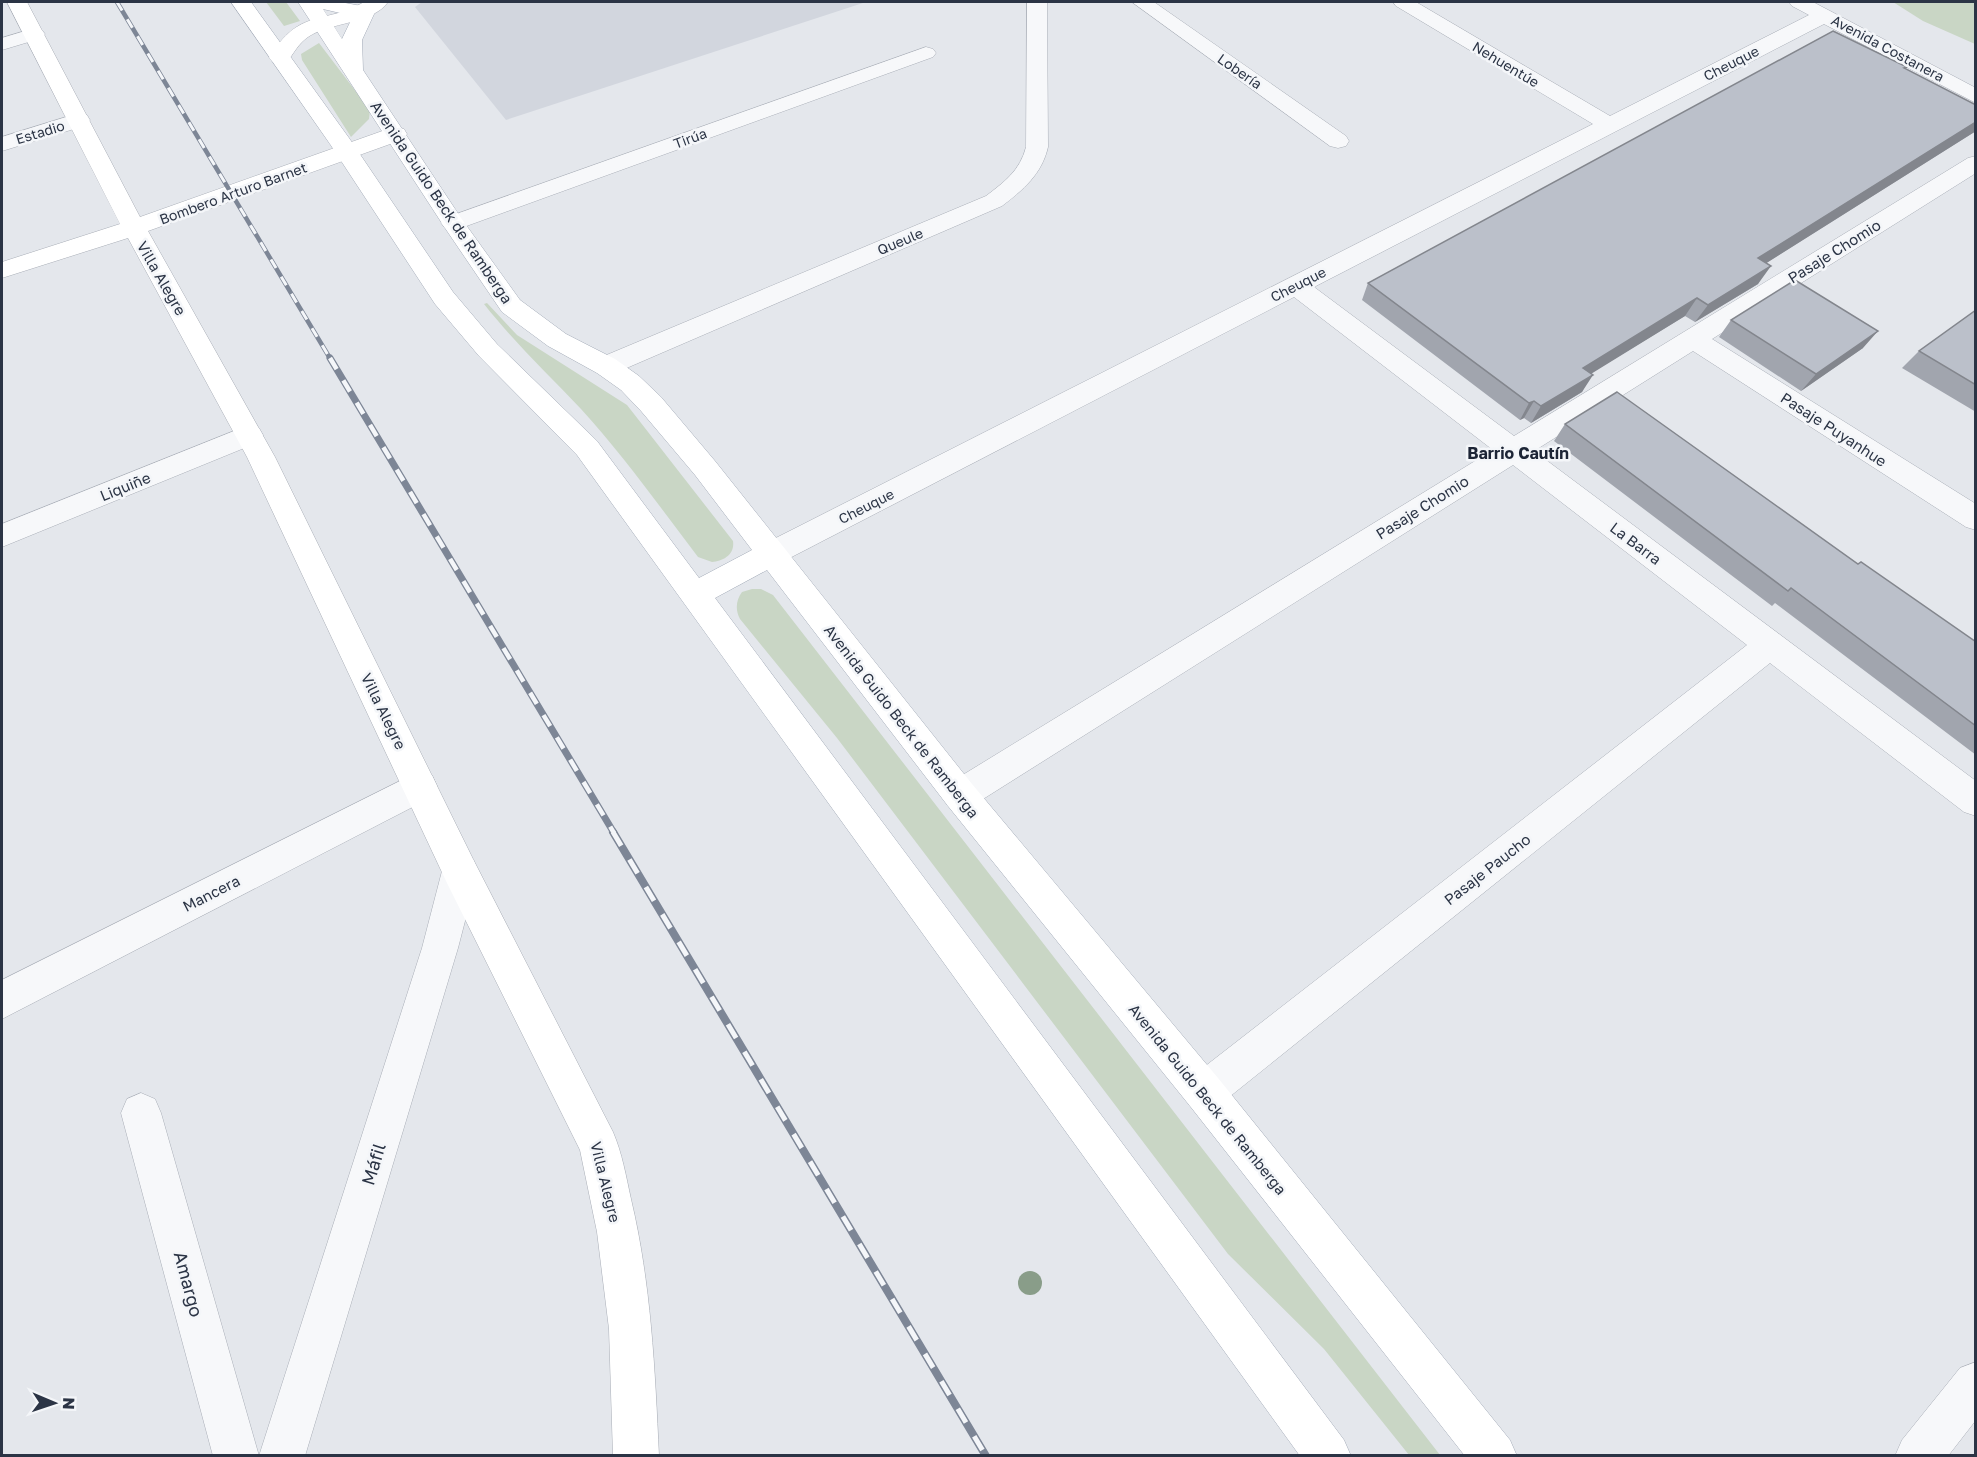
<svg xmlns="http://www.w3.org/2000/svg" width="1977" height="1457" viewBox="0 0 1977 1457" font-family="'Golos Text',sans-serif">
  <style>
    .built { fill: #d2d6de }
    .green { fill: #c9d6c5 }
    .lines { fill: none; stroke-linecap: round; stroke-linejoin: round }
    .street-casing { stroke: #a9aeb7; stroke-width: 1 }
    .secondary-casing { stroke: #a9aeb7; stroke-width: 1 }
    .primary-casing { stroke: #a3abb8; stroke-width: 1 }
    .street { fill: #f7f8fa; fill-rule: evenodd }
    .secondary { fill: #fff; fill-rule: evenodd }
    .primary { fill: #fff; fill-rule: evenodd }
    .rail-far2-casing { stroke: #7d8696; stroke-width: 4.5 }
    .rail-far1-casing { stroke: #7d8696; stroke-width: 7 }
    .rail-casing { stroke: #7d8696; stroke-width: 8 }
    .rail-far2 { stroke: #f4f6f9; stroke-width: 3; stroke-dasharray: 10; stroke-linecap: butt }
    .rail-far1 { stroke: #f4f6f9; stroke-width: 4.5; stroke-dasharray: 13; stroke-linecap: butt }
    .rail { stroke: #f4f6f9; stroke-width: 5; stroke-dasharray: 16; stroke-linecap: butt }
    .tree { fill: #899d89 }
    .wall { fill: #a1a5ae }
    .shaded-wall { fill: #83868d }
    .building { fill: #bbc0ca; stroke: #83868d; stroke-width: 1.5 }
    .labels { text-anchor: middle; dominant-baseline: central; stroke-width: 5; stroke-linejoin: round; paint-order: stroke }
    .far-street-label { font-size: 14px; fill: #2b3445; stroke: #f4f6f9 }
    .street-label { font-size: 15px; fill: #2b3445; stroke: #f4f6f9 }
    .neighbourhood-label { font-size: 16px; font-weight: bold; fill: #1d2536; stroke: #f4f6f9 }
    .near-street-label { font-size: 18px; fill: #2b3445; stroke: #f4f6f9 }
  </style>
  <rect width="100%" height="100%" fill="#e4e7ec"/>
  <path class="built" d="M422,2H866L506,120L415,7Z"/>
  <path class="green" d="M266,2H286L300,21L284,26Z
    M1893,2H1975V44L1923,21Z
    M319,43L370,110L369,119L351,137L302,60L301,54Z
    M487,303L517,335L627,405L733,541C735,555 723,561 712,562L698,557C660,507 623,455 581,409C548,374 514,342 484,304Z
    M752,589H761L773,595L1440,1455H1409L1324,1349L1228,1254L837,738L740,619C735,610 736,600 742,592Z"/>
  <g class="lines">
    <defs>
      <path id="street" d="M1027,2H1047L1048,147C1042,174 1023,190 1002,206L615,373L606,375L597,373L593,366L597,359L986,196C1004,182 1020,171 1026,147Z
        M1132,2H1154L1346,136L1349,141L1346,146L1338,148L1330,146Z
        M1393,2H1416L1610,116L1809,15L1792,6L1789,2H1813L1976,88V103L1824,24L1314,287L1514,436L1968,158L1976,156V173L1712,339L1976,504V530L1966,527L1693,351L1534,451L1976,781V816L1964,812L1770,663L1218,1106L1204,1112L1190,1106L1184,1092L1190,1078L1747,645L1513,465L972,806L960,810L948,806L943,795L948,784L1493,450L1294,297L782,562L771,566L760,562L756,554L760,546L1593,124L1396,6Z
        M35,28L42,30L45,34L42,38L2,50V38Z
        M926,47L933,49L936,53L933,57L461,228L453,231L445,228L441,223L445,218Z
        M79,113L87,115L90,120L87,125L2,151V137Z
        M249,425L259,428L263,435L259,442L2,547V524Z
        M420,771L432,775L437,786L432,797L2,1019V980Z
        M460,854L473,859L478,871L458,948L305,1456H259L422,948L442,871L447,859Z
        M141,1093L155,1099L161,1113L259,1456H213L121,1113L127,1099Z
        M1976,1362V1420L1948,1456H1895L1902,1440L1960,1368Z"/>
      <path id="secondary" d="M7,2H27L140,217L388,129L396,127L404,129L407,134L404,139L148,231L275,457L473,859L613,1132C622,1153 626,1176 631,1199C651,1283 655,1369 659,1456H613L609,1329L597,1232L580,1150L447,883L247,457L128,238L2,278V262L120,224Z
        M364,2H388C373,24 329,22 308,37C298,44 294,53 287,62L280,64L273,62L269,58C300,7 322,26 364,2Z"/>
      <path id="primary" d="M231,2H251L349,138L453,292L497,344L597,441L699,578L752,550L695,475L641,411L621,390L597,373L548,346L502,312L445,228L298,2H340L372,8L375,12L362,40L363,70L461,218L520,300L566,334L615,359L639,376L661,397L715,461L972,784L1218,1078L1510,1440L1517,1456H1465L1190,1106L948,806L767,570L715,598L1344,1440L1351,1456H1300L577,455L479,356L435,304L330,144ZM323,9L353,16L342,39Z"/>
    </defs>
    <use href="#street" class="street-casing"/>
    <use href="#secondary" class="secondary-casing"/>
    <use href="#primary" class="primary-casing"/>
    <use href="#street" class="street"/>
    <use href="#secondary" class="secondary"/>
    <use href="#primary" class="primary"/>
    <defs>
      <path id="rail-far2" d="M117,2L331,360"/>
      <path id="rail-far1" d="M330,358L614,833"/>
      <path id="rail" d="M613,832L986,1456"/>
    </defs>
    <use href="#rail-far2" class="rail-far2-casing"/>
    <use href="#rail-far1" class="rail-far1-casing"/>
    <use href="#rail" class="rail-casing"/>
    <use href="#rail-far2" class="rail-far2"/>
    <use href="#rail-far1" class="rail-far1"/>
    <use href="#rail" class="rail"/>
  </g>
  <circle class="tree" cx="1030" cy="1283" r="12"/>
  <path class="wall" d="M1907,67L1905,69L1976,105V131L1766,263L1758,284L1695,322L1685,316L1591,373L1582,392L1531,423L1524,418L1520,420L1362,300L1368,283Z
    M1976,310V412L1902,368L1919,351Z
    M1731,320L1863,348L1801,391L1719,337Z
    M1565,424L1858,564L1976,642V755L1775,603L1772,606L1554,441Z"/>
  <path class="shaded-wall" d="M1976,122V131L1746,276L1758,258Z
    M1771,266L1758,284L1695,322L1708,305Z
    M1697,298L1685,316L1573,385L1583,368Z
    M1878,331L1863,348L1801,391L1816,374Z
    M1593,375L1582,392L1531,423L1541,406Z
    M1534,401L1524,418L1520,420L1529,403Z"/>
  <path class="building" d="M1833,31L1907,67L1904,68L1976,105V122L1758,258L1771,266L1708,305L1697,298L1583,368L1593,375L1541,406L1534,401L1529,403L1368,283Z
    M1795,280L1878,331L1816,374L1731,320Z
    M1976,310V385L1919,351Z
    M1617,392L1858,564L1861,562L1976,642V726L1791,588L1788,591L1565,424Z"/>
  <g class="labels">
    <g class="far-street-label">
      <text transform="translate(1888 48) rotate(28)">Avenida Costanera</text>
      <text transform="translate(1731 63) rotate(-27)">Cheuque</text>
      <text transform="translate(1506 64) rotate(31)">Nehuentúe</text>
      <text transform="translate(1240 71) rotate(35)">Lobería</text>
      <text transform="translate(40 132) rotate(-17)">Estadio</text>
      <text transform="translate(690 138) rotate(-20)">Tirúa</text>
      <text transform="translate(233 193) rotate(-20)">Bombero Arturo Barnet</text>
      <text transform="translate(900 241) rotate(-23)">Queule</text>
      <text transform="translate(1298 284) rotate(-27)">Cheuque</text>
      <text transform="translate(866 506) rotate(-27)">Cheuque</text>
    </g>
    <g class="street-label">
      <text transform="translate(442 202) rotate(56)">Avenida Guido Beck de Ramberga</text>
      <text transform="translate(1834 251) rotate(-32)">Pasaje Chomio</text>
      <text transform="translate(162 278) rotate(60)">Villa Alegre</text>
      <text transform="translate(1834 429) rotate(33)">Pasaje Puyanhue</text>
      <text transform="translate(125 486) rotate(-22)">Liquiñe</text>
      <text transform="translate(1422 507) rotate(-32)">Pasaje Chomio</text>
      <text transform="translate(1636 543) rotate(37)">La Barra</text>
      <text transform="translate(384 711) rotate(64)">Villa Alegre</text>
      <text transform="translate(902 721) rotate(52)">Avenida Guido Beck de Ramberga</text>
      <text transform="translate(1487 869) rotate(-38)">Pasaje Paucho</text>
      <text transform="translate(211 893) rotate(-27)">Mancera</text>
      <text transform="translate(1208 1099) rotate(51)">Avenida Guido Beck de Ramberga</text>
      <text transform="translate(606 1182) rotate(76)">Villa Alegre</text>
    </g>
    <g class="neighbourhood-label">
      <text x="1518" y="453">Barrio Cautín</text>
    </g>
    <g class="near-street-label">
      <text transform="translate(373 1164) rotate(-73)">Máfil</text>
      <text transform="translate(189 1284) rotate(75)">Amargo</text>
    </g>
  </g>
  <rect width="1977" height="1457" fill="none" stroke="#2b3445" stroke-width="6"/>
  <g transform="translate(54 1403) rotate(92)" stroke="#f4f6f9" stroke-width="4.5" paint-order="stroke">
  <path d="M0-4.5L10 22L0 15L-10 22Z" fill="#2b3445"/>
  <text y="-9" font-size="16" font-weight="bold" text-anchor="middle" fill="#2b3445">N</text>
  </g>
</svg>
